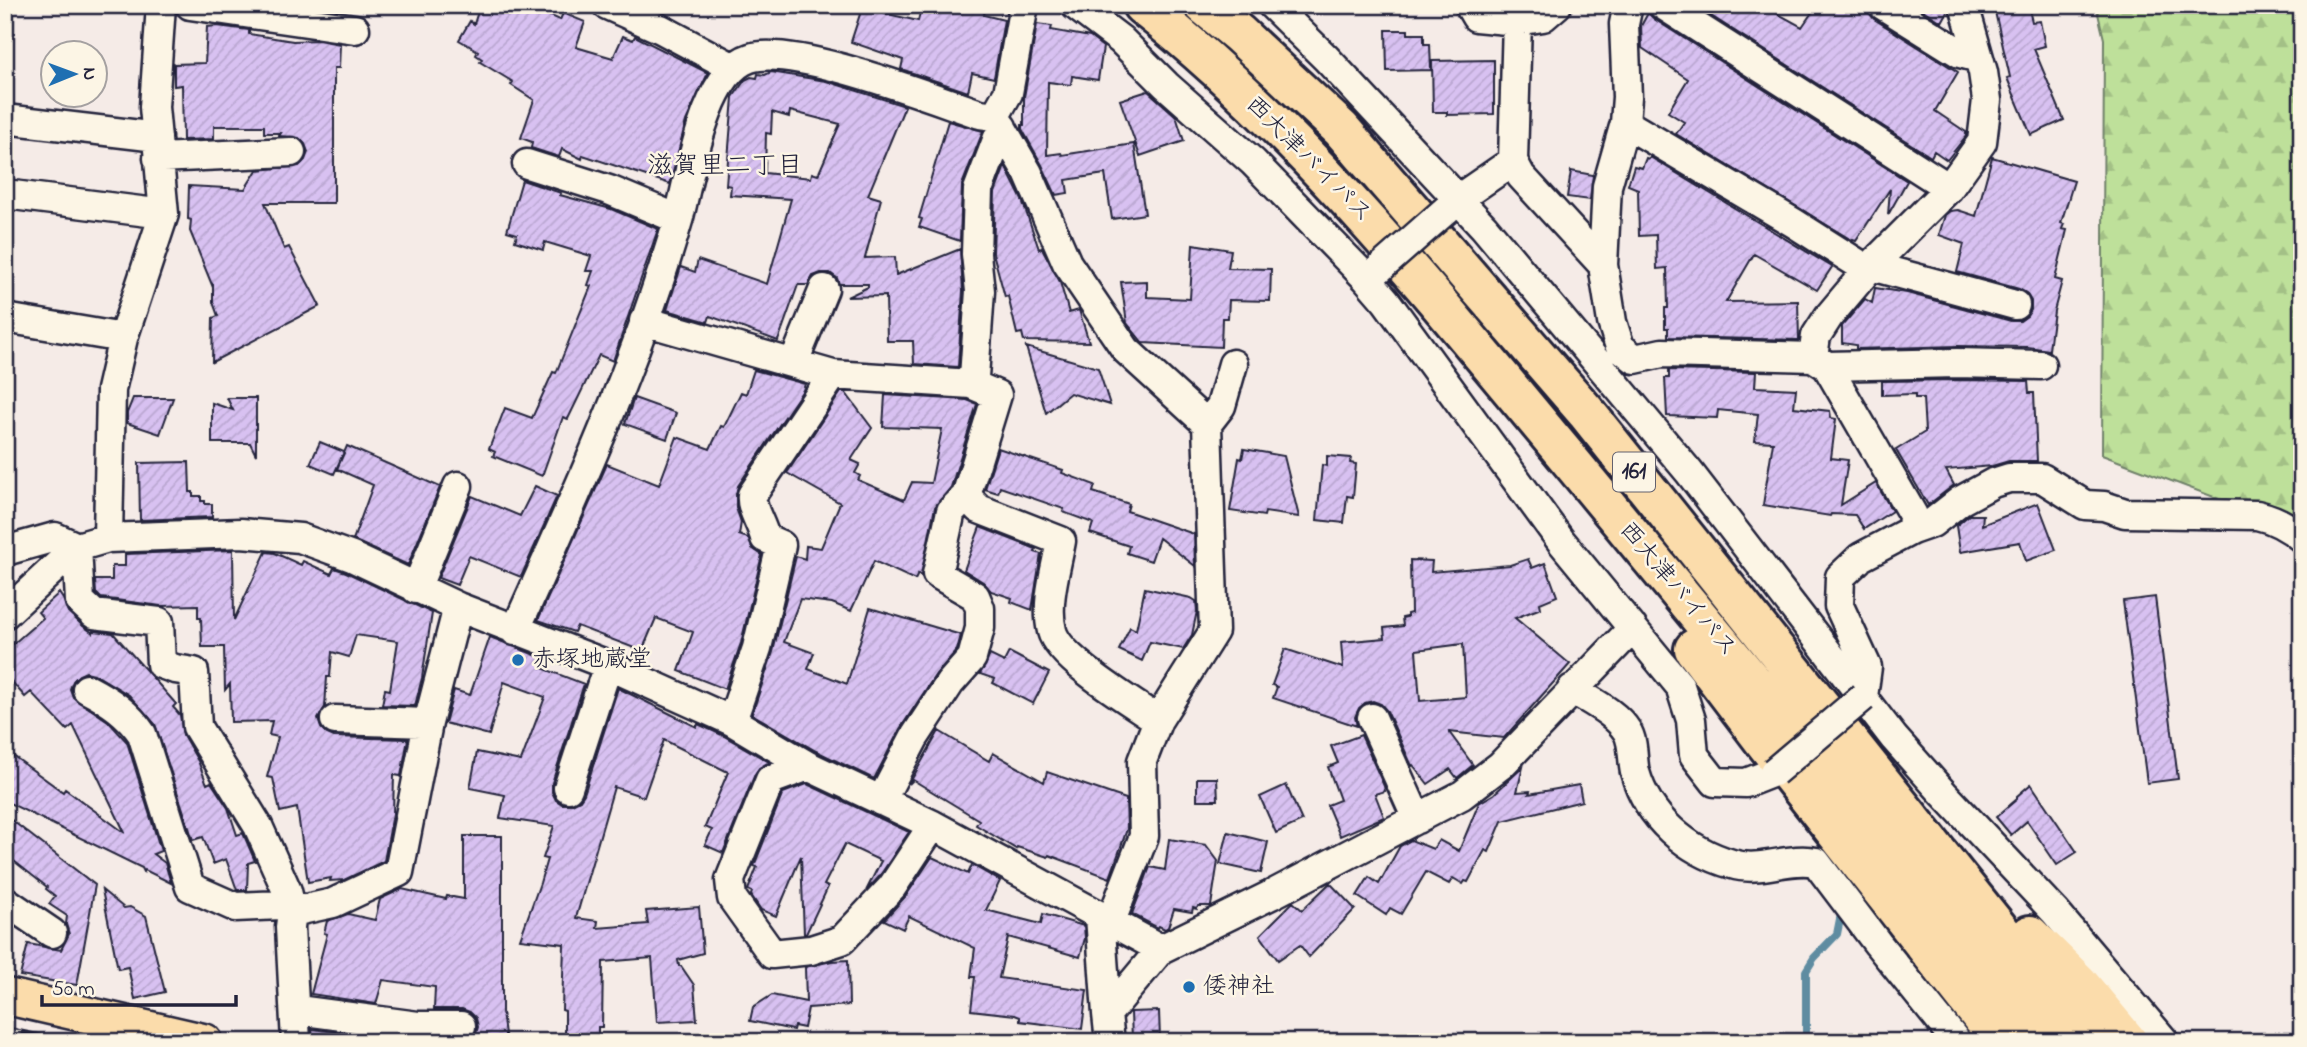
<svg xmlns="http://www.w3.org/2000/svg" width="2307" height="1047" viewBox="0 0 2307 1047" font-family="'Indie Flower','Klee One',sans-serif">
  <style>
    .forest { fill: url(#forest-firs); stroke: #70816a; stroke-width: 2 }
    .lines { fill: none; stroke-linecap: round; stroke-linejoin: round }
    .stream { stroke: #5e8ca1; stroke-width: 8 }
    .building { fill: url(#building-hatch); stroke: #22223b; stroke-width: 2; fill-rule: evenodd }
    .minor-casing { stroke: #22223b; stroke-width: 33 }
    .major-casing { stroke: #22223b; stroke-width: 40 }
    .highway-casing { stroke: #22223b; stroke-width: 44 }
    .minor { stroke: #fcf5e5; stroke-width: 28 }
    .major { stroke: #fbdcab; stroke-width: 35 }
    .highway { stroke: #fbdcab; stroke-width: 38 }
    .rail-casing { stroke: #22223b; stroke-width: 8 }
    .rail { stroke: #fcf5e5; stroke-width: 5; stroke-dasharray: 16; stroke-linecap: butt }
    .minor-bridge-casing { stroke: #22223b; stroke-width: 33; stroke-linecap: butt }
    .minor-bridge { stroke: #fcf5e5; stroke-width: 28 }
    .poi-dot { fill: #1f6fb2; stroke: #fcf5e5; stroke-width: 2.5 }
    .labels { text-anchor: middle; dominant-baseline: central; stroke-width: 5; stroke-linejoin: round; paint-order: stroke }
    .shield { fill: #fcf5e5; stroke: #63616e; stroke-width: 2 }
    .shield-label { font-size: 23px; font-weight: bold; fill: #22223b }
    .street-label { font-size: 24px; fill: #22223b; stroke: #fcf5e5 }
    .poi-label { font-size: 24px; fill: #22223b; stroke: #fcf5e5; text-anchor: start }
    .neighbourhood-label { font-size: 26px; fill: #22223b; stroke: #fcf5e5 }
  </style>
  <defs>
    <pattern id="forest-firs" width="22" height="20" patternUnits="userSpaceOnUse" patternTransform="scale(1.75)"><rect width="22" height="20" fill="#bee09a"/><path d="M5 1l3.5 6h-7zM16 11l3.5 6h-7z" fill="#a3c086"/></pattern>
    <pattern id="building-hatch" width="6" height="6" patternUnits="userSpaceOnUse" patternTransform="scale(1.75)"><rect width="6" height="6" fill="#d8c1f1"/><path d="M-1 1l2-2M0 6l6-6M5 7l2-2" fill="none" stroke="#b9a6d0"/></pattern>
  </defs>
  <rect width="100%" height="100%" fill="#f5ebe7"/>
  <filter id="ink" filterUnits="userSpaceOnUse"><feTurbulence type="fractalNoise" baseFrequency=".0143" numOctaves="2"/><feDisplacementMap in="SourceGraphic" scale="14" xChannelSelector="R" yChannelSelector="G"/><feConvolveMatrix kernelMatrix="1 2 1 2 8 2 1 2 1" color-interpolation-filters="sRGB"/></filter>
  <g filter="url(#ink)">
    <path class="forest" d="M2096,5H2302V530L2102,455L2104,39Z"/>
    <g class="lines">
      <path class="stream" d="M1806,1042V971L1814,958L1837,934L1841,914"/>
    </g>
    <path class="building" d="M480,5H526L560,20L563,13L585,22L576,47L613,58L623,36L633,40L635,36L708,73L686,121L670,184L583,155L582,159L562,149L559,157L531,148L532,142L521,138L534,100L511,85L513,82L480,62L482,59L476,55L478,51L459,40L470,21L474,24Z
      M922,5H986L984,15L1004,20L994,78L972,73L968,92L901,69L903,60L851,42L862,8L918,21Z
      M1694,5H1762L1802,27L1817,5H1866L1869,13L1874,19L1958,72L1935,111L1966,132V136L1947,160L1934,151L1931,157Z
      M1915,5H1948V11L1942,22Z
      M2023,5H2028L2032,22L2040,21L2045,46L2034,49L2064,120L2031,135L2007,78L2010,77L1995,12Z
      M1648,13L1654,19L1907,181L1888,215L1890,189L1856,241L1850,239L1676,134L1684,122L1668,112L1688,79L1642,48L1641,26Z
      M1037,24L1052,26L1051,30L1090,37L1103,47L1098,80L1072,76L1071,85L1048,82L1047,155L1061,153L1062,155L1134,144L1145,214L1112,219L1105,174L1066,180L1068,193L1056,195L1042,165L1022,129V125H1024V97Z
      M217,26L249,30V34L293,41L318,40L340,44L339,68H334V203H265L284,249L289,247L320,306L212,362L213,318L218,316L213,302V283L212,285L190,231L191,220L188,219L189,186L245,189L257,170L299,166L305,160L308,152L305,144L299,138L279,136L281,133H264V126H214V139L183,140L182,85L174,86V64L205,63L207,27Z
      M1386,30H1408V34H1424V44H1430L1431,70L1387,71Z
      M1494,60V114L1447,115V112H1433L1432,61Z
      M771,72L826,81L905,106L868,195L881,199L865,258L895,257L896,275L960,249L963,291L958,367L914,364L913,341H887L886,296L847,297L868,287V284H839L837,278L830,273H821L813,276L808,285H798L778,341L710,316L708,322L667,310L681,267L695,272L698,260L767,284L791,199L730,195L731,186L726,185L733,97L745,80L751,77L757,78L758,74L765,75ZM790,111L840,124L818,175L812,173L811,178L765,173L766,133L771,134L772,112L789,117Z
      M1148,91L1176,116L1184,141L1140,156L1120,100Z
      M948,121L983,131L962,185L960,241L919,227L922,219L919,218Z
      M1650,157L1832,267L1817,290L1754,254L1726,302L1798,301L1799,340L1668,337V328H1665V308H1668L1667,268L1657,269L1656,235L1639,236L1638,189L1628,185L1634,166L1642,168L1646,158L1649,159Z
      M1992,157L2074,181L2061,223L2064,224L2062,229L2067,230L2055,279L2062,281L2054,311L2049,350L2028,347L1957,346L1856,349V345L1842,343V326L1865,299L1872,303L1875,288L1907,293L2011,321H2020L2027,316L2031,310V301L2026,293L2019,289L1957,272L1964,244L1939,235L1945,215L1950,211L1958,210L1976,216Z
      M1005,166L1022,200L1039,249L1042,248L1060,282L1069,313L1079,310L1089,342L1024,341L1022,333L1017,334L1008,296L1005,297L993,253L995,193Z
      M1571,171L1593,175L1590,200L1567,197Z
      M522,180L561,193L560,195L611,209L658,229L613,361L599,355L568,419L563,417L542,476L493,456L495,452L489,449L505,408L532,418L553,372L556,373L591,286L588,285L593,271H586L591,256L545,242L543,250L515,241L517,234L507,231Z
      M1193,244L1231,250L1228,268L1271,269L1270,301L1229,300L1228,318H1222L1221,347L1143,343L1127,323L1121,282L1147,281V297L1190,299Z
      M1026,347L1098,368L1110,405L1070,393L1046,413Z
      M754,370L805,384L803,390L738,486L736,494V508L741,522L739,535L748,538L752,548L762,555L741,643L725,689L679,671L693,632L656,618L642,651L577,626L574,632L538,620L607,464L659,485L677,437L710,449L721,426L724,427L741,392L746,394Z
      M1669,370L1756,372L1755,387L1796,389L1794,407L1830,411L1831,418L1836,419L1831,458L1848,460L1841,505L1876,483L1892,511L1864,529L1855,515L1831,514L1830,516L1763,505L1773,442L1755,441L1758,414L1718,410L1717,418L1667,416L1665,378H1669Z
      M1957,380L2028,381L2029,393H2034L2037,461H2009L1992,466L1946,470L1954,485L1928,505L1896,450L1925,432L1923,398H1915V394L1882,395V381Z
      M841,392H845L872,428L851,460L860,464L855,473L860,476L858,480L904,500L912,482L931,483L942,429L883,427L885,395L967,400L977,404L951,487L935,507L921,576L918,574L915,580L874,561L851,611L832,603L800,599L784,642L814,653L808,669L847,684L870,608L961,635L957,650L936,674L900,729L874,779L816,751L752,714L773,652L796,556L805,559L806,546L821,548L840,503L787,473Z
      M133,398H173L160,434L127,423V413Z
      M227,398H256V455L250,443H212V403L233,410Z
      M634,398L676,413L667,439L625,424Z
      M320,442L344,452L334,474L310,464Z
      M347,446L440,487L408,565L353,540L373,485L337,469Z
      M998,448L1063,470L1062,473L1095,485L1093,492L1129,504L1127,511L1194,534L1195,566L1159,538L1151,561L1127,553L1129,546L1090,533L1093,523L1063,512L1064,509L1000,487L998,493L985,489Z
      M1244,449L1284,456L1299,517L1265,512L1264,516L1230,511L1239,458L1242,459Z
      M1327,456L1351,458L1350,463L1356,464L1353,497L1347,496L1344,523L1317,520L1322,465L1327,466Z
      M189,462L190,492H193V496H201V501H205V504H212V517L140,520L139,463Z
      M535,486L557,496L521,577L469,556L457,585L438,578L472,496L520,516Z
      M2038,503L2056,550L2026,561L2020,542L1960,552L1956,526L1969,515H1983L1982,525Z
      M980,527L1036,549L1035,552L1041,554L1032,610L1011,602L1012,598L991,591L983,582L964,570Z
      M233,550L234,620L266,552L275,553L301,565L303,561L331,574L334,568L346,572L432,613L422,678L415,706L382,705L385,689L390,690L398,641L356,635L349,657L332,652L330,677H327L325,707L318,719L321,728L327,734L334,737L408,739L401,776L394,775L393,814L384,861L344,880L330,881L331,878L308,882L297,808L280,812L273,778L267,777L278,737L269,735L272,721L231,722L230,684L225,690L224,647H202L201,618H198V605L161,606L101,598L96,593L95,580H112V566H125V554Z
      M1528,559L1532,568L1545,563L1557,596L1540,603L1541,608L1515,618L1570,664L1504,738L1449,732L1473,765L1457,778L1450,769L1428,784L1413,765L1412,766L1387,711L1381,704L1373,701L1365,703L1359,708L1355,717L1357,726L1273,698L1277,687L1272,685L1285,649L1343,668L1341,642L1385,638L1384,628L1403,626L1402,618L1407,617V614L1411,613L1410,560L1432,561L1431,572L1510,565ZM1463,644L1466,697L1420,701L1416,650Z
      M1145,588L1191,598L1196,601L1197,611L1192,635L1183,649L1150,642L1142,661L1119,650L1130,627L1136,630Z
      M59,593L63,599L68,612L83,626L93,633V631L113,633L176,704L173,707L180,715L183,735L198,761L207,784L211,782L228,808L237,835L243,833L255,861L248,863L247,890H237L226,859L213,864L203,837L193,840L155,724L129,695L94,674L86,672L79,675L73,681L70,689L73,697L108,721L127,742L161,851L153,854L165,863L171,883L145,870L144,872L142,868L5,801V750L63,792L65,789L125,833L73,725L67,730L31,692L25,697L5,674V651L43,618L38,612Z
      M2155,597L2178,779L2147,783L2123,601Z
      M490,637L545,659L542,668L584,684L552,783V792L556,800L562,804H572L580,800L584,794L618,688L697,727L698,724L724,736L769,762L759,768L755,774L723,853L705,845L712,830L705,827L728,772L664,740L644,797L614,787L576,918L598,921L597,928L648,924L646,911L699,907L703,953L678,960L679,966H681L694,985L697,1020L657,1022L652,958L603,962L602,1027H598V1042H565V1011L562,1010L564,944L520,939L540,883L547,859L543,858L554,826L500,818L505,795L470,788L477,752L521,761L545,697L504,682L489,735L445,723L454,690L470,695Z
      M1009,652L1049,673L1033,704L993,683L995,679L980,674L990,655L1004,662Z
      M939,731L989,761L993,753L1044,782L1047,772L1126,799L1127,829L1110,878L1049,855L1048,857L1017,847L1016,849L976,825L979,820L913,780L909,784Z
      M1361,735L1384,786L1385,791L1375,794L1384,817L1340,836L1327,805L1340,800L1328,767L1338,763L1331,746Z
      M1523,767L1517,792L1530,791L1529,794L1579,785L1582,801L1502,821L1489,852L1485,850L1468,882L1465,881L1463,884L1453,878L1449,884L1426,872L1401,914L1390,908L1386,915L1357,896L1369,877L1379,884L1400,846L1411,840L1433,849L1439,840L1459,851L1479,803L1494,794Z
      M1197,778H1217L1218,800H1197Z
      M807,784L909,832L879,877L866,891L881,861L845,844L824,885L828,887L806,934H804L801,856L776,916L761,910L751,895L752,892L748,890L757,867L754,866L783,793Z
      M2031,784L2077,852L2057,865L2027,821L2011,835L1996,817L2017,799V796Z
      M1286,785L1302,821L1276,833L1260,797Z
      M5,815L95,885L77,985L20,976L28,944L61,950L69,934L66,924L67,916L49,904L55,896L46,889L47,887L5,854Z
      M1228,832L1268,842L1261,873L1220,864Z
      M464,836H502V1012L506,1042H465L476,1034L478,1027L476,1018L470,1012L462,1009H434L435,987L383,980L376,1004L311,994L327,934L324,933L327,921L348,914L375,920L380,899L402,889L446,899L447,896L464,899Z
      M1169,839L1206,845L1218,861L1211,906H1198L1197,909L1193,908L1192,912L1174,909L1168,927L1165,929L1159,926L1158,928L1132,914L1150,867L1165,870Z
      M932,857L968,874L972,865L1000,881L986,910L1041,924L1043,914L1084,926L1085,938L1080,957L1008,937L999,978L1087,990L1082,1029L1020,1021V1017L1015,1015L971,1010L975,977H971L975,948L909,916L903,929L884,920L906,896Z
      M1330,883L1355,909L1309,957L1300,945L1278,960L1260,935L1293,902L1302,910Z
      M102,890L124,908L130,907L146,916L165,992L135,999L128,967L118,969Z
      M848,960L849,1005L808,1008L804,1028L794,1026L793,1030L750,1021L753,1007L772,995L806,1002L805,967L832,961Z
      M1159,1011L1160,1039L1132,1040L1131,1012Z
      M312,1029L367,1036L366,1042H313Z"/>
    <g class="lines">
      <defs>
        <path id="minor" d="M190,5L355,29
          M607,5L661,29L732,67
          M1075,5L1121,40L1166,85L1253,162L1367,279L1386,301L1561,541L1680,686L1691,720L1694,755L1715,782L1746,783L1774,772
          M1272,5L1326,58L1484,227L1689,472L1894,738L1944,794L2055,912L2165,1042
          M1469,5L1476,17L1517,21L1543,17L1557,5
          M1663,5L1949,188
          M1883,5L1960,53L1979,58
          M1517,21L1513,161L1521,176L1603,265L1612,322L1620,347L1635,359L1662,353L1813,357L1827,366L1913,515L1912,530
          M995,116L1008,93L1024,5
          M5,119L157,137
          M1625,123L1794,223L1868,270
          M158,158L291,152
          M527,164L609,190L678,219
          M5,194L164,214
          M1446,210L1458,199L1513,161
          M1603,265L1607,186L1625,123L1627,97L1624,24L1628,5
          M1871,266L2015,305
          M5,318L123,338
          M644,321L833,375
          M1813,357L1816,336L1829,316L1871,266L1949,188L1982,142L1987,100L1983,72L1964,5
          M794,362L824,289
          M1827,366L1957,363L2041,365
          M971,384L997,395L966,496L979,509L1061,541C1056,569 1045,603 1052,631C1059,659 1133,703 1158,720
          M1207,424L1221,406L1233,364
          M108,538L111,390L123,338L164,214L154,107L161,5
          M5,551L55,537L77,547L80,601L94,614L159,622L161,664L175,669L194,672L197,727L258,826L287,891L292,912
          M416,589L458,486
          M5,614L77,547L108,538L241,533L300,538L352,557L458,607L608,665L732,721L808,766L933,825L1161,949L1271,895L1462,795L1501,765L1633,628
          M515,631C576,496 638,359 679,217C690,175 705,72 750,58C794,44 932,98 980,114L995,116L1028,173L1067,263L1126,350L1207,424L1214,631L1158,720L1142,761L1144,836L1111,921
          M87,689C110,701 128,713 142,734L190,887L235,907L282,905L292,912
          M1572,689C1590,701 1615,712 1627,731C1634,742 1632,760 1635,772C1648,818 1687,851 1732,864C1761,873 1788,856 1816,862L1878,944L1957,1042
          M1863,697L1867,667L1839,606L1840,577L1861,557L1912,530L1932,523L1960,501L1993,483L2009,478H2042L2085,505L2104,506L2125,513L2257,515C2275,519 2288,526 2302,538
          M1372,718L1417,819
          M335,720L428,723
          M732,721L757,648L781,545L765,538C762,524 750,508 752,495L833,375L971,384L974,377L980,291L976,254L978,190L1002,127
          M808,766L770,780L730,880L732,898L772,954L811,950L842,940L892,887L933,825
          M568,788L608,665
          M881,801L914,738L950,683L972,658L980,628V608L975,596L937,574L951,511L966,496
          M5,901L52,933
          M1100,916L1107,1014
          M295,1014L305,1011L418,1026H461
          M296,1042L290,927L292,912L333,903L399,872L428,723L458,607
          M1110,1042L1107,1014L1161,949"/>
        <path id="major" d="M5,996L205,1042"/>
        <path id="highway" d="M1142,5C1306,135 1435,299 1568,458C1729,652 1888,846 2047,1042
          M1204,5L1239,34L1341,129L1586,412L2089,1042
          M1694,649L1763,740L2001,1042
          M2030,935L2078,982L2128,1042"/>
      </defs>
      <use href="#minor" class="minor-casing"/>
      <use href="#major" class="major-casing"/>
      <use href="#highway" class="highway-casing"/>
      <use href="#minor" class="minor"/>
      <use href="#major" class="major"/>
      <use href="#highway" class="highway"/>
      <defs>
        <path id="rail" d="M5,1030L60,1042"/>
      </defs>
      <use href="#rail" class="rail-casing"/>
      <use href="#rail" class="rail"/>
      <defs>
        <path id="minor-bridge" d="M1378,270L1446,210
          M1774,772L1863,697"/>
      </defs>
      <use href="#minor-bridge" class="minor-bridge-casing"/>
      <use href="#minor-bridge" class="minor-bridge"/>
    </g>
  </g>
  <g class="poi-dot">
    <circle cx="518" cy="660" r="7"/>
    <circle cx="1189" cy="987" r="7"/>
  </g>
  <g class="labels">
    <rect class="shield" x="1613" y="452.5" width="42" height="39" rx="5"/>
    <g class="shield-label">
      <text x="1634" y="472">161</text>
    </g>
    <g class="street-label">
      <text transform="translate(1308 160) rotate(45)">西大津バイパス</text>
      <text transform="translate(1677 590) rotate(50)">西大津バイパス</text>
    </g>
    <g class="poi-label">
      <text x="532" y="660">赤塚地蔵堂</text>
      <text x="1203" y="987">倭神社</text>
    </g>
    <g class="neighbourhood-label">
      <text x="725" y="167">滋賀里二丁目</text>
    </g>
  </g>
  <rect width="2307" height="1047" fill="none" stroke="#fcf5e5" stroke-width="28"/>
  <rect x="14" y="14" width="2279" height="1019" fill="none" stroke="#22223b" stroke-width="2.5" filter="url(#ink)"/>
  <g transform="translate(74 74) rotate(89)"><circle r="33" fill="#fcf5e5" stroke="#a5a1a1" stroke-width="2"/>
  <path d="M0-5L12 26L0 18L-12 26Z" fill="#1f6fb2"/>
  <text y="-10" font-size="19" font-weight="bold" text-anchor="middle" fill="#22223b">N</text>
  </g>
  <path d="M42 995v10h194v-10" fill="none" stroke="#22223b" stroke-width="3.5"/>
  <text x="52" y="995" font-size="21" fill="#22223b" stroke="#fcf5e5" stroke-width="5" paint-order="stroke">50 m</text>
</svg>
